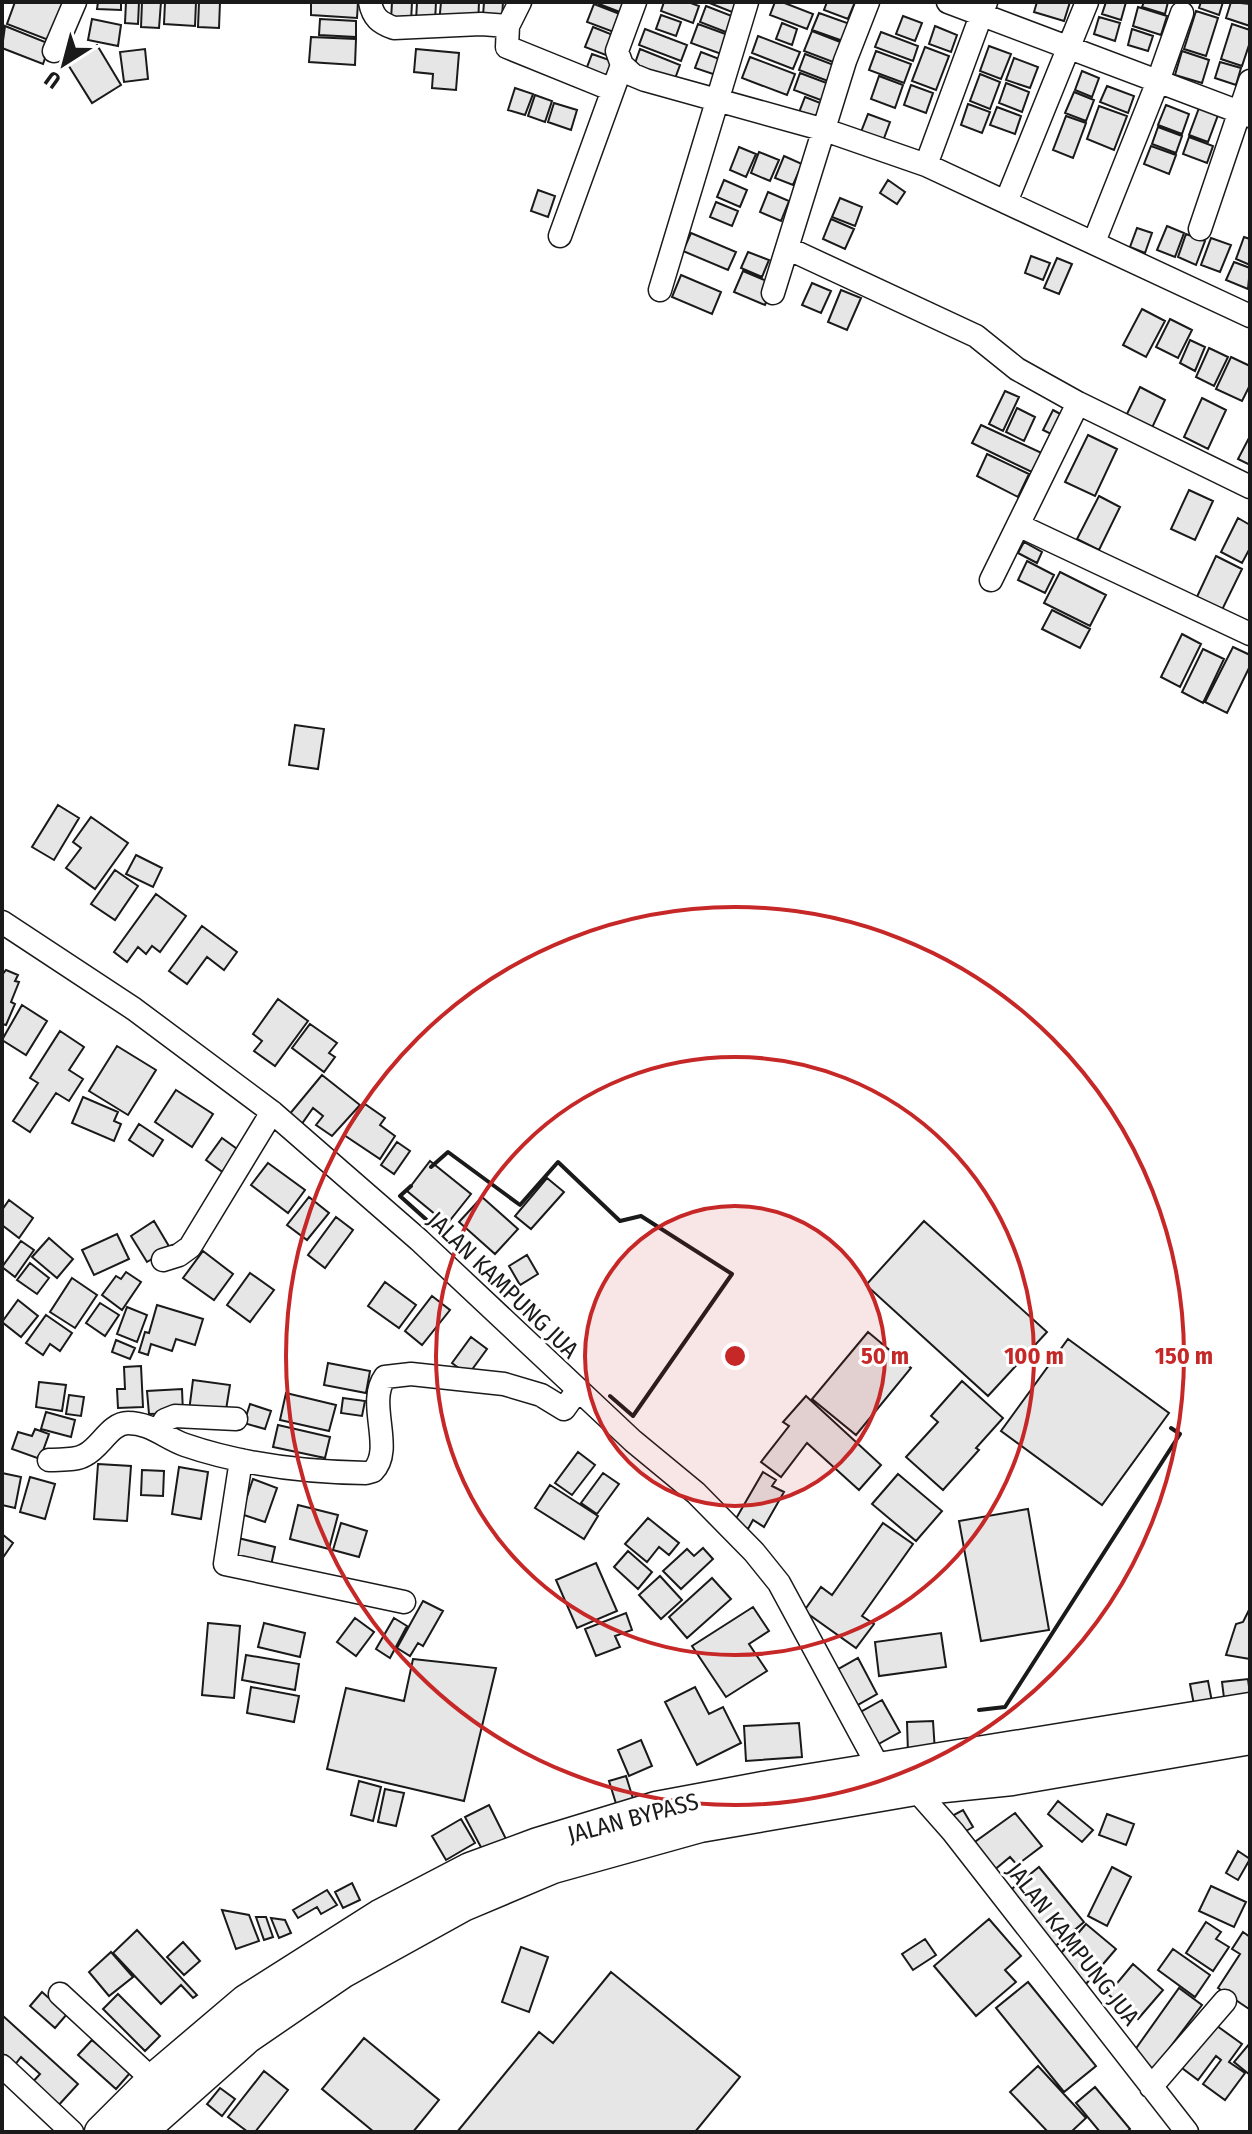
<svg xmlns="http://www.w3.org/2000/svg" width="1252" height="2134" viewBox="0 0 1252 2134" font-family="'Fira Sans Condensed',sans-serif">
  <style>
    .building { fill: #e6e6e6; stroke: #1a1a1a; stroke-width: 2 }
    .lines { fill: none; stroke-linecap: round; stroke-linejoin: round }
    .minor-casing { stroke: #1a1a1a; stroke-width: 25 }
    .highway-casing { stroke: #1a1a1a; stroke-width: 35 }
    .minor { stroke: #fff; stroke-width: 22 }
    .highway { stroke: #fff; stroke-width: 32 }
    .wall { stroke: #1a1a1a; stroke-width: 4 }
    .ring { fill: none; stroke: #c62828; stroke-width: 4 }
    .labels { text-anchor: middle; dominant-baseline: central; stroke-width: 6; stroke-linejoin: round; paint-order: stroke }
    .street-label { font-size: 24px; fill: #1a1a1a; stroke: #fff }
    .centre { fill: #c62828; stroke: #fff; stroke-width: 4 }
    .ring-label { font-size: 24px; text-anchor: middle; font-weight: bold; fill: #c62828; stroke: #fff; stroke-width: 6; stroke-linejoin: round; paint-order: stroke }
  </style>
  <rect width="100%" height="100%" fill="#fff"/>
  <path class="building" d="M15,2L65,3L51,41L7,24Z
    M98,2H121V10L97,9Z
    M126,2H139L138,24L125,23Z
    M142,2H161L159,28L141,27Z
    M165,2H196L195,26L164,24Z
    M199,2H220L219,28L198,27Z
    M311,2H358L357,18L311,15Z
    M392,2H412L411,22L391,20Z
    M417,2H436L435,22L416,21Z
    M441,2H479L478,26L439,24Z
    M484,2H503L502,18L483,16Z
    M599,2H630L625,14L599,4Z
    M664,2H688L699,6L693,23L661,11Z
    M707,2H742L737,14Z
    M775,2H782L813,14L807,29L770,15Z
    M827,2H855L848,19L824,10Z
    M1037,2H1070L1064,21L1034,12Z
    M1106,2H1126L1121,20L1102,14Z
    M1144,2H1168L1165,14L1142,7Z
    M1201,2H1223L1219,15L1199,8Z
    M1231,2L1250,4V26L1226,18Z
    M594,4L625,16L619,34L587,22Z
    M706,6L737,18L731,34L700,22Z
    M1138,7L1167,16L1161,35L1133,26Z
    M1196,11L1218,18L1206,56L1184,49Z
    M819,13L850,24L843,41L812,30Z
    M661,15L681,22L676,36L656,29Z
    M903,16L922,23L915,41L896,34Z
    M1099,17L1120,23L1115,41L1094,34Z
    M92,19L121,25L118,46L88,40Z
    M320,19L356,21V37L319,35Z
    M782,23L797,29L792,45L776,39Z
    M698,24L731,36L724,55L691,43Z
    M1232,24L1250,30V42L1242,66L1221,59Z
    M5,26L50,44L43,64L2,48Z
    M935,26L957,35L951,52L929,44Z
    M593,27L618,37L611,57L585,47Z
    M645,29L687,45L681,61L639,45Z
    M1132,29L1153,36L1148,51L1128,45Z
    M812,31L848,45L841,65L804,51Z
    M881,32L918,46L913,61L875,47Z
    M758,36L800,52L793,69L752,53Z
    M311,37L356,39L355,65L309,62Z
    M97,45L121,85L92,103L67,63Z
    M989,46L1011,54L1001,79L980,71Z
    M925,47L949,56L936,90L912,81Z
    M145,49L148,79L124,82L120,52Z
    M416,49L459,53L456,90L432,88L433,74L414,72Z
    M640,49L680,65L673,84L633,69Z
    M876,51L911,64L904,83L869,70Z
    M1182,51L1209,60L1202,83L1175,75Z
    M701,52L722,60L716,75L695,68Z
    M592,54L615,62L607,84L584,75Z
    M805,54L839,67L833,83L799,70Z
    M750,57L795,74L787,95L742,78Z
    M1014,58L1038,67L1030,88L1006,80Z
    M1220,62L1241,68L1236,85L1215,78Z
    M1082,71L1099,78L1092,97L1075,90Z
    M800,73L832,85L826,102L794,90Z
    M980,74L1000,82L990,109L970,101Z
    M879,76L903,85L895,108L871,99Z
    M1006,83L1029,92L1022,112L999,103Z
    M911,85L933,93L926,113L904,105Z
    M1107,86L1134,96L1128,113L1100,102Z
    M515,88L533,94L525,115L508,110Z
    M1074,92L1094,100L1086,121L1065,113Z
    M535,95L552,101L545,122L528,116Z
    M805,97L823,104L816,122L798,115Z
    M554,103L577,110L571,130L548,122Z
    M968,104L990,112L982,133L961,125Z
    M1166,105L1189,114L1182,134L1158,125Z
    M1099,106L1127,116L1114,150L1087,139Z
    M997,107L1021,116L1015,134L990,125Z
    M1199,108L1218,115L1208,142L1189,135Z
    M868,114L890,122L883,141L861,132Z
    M1066,116L1086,123L1073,158L1053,150Z
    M1158,127L1182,136L1176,153L1152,144Z
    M1189,137L1213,146L1207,163L1183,154Z
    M1151,146L1176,155L1169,174L1144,164Z
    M739,147L756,154L746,177L730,170Z
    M759,152L779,160L770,181L751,173Z
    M784,156L802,164L793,185L775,178Z
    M724,180L747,190L740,207L717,197Z
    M888,180L905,192L897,204L880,193Z
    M538,190L555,196L548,217L531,211Z
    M768,192L789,201L781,221L760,212Z
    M840,198L862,207L855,226L832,217Z
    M716,202L738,211L732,226L710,217Z
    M831,219L854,229L845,249L823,239Z
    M1167,226L1184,233L1175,257L1157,250Z
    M1137,228L1152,233L1145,253L1130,247Z
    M691,233L736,252L728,270L683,251Z
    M1186,234L1205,241L1196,265L1178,257Z
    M1244,237L1250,239V265L1236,259Z
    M1211,238L1231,245L1220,272L1201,265Z
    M748,252L769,260L762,277L741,268Z
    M1031,256L1050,263L1043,280L1025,273Z
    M1057,258L1072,264L1059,294L1044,288Z
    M1234,262L1250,268L1248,289L1226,280Z
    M743,271L774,284L765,305L734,292Z
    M681,275L721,292L712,314L672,297Z
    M812,283L831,291L821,313L802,305Z
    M841,290L861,298L847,330L828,322Z
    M1142,309L1165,321L1146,357L1123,345Z
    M1170,319L1192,330L1178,358L1156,347Z
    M1190,340L1205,347L1195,371L1180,363Z
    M1209,348L1228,357L1214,386L1196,377Z
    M1231,357L1250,366V385L1242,401L1216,389Z
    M1140,387L1165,400L1151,430L1125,418Z
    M1005,391L1019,397L1003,431L989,424Z
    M1202,398L1226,410L1208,449L1184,437Z
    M1017,408L1035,417L1024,441L1006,432Z
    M1053,410L1064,416L1055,436L1043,430Z
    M981,425L1046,455L1036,474L972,443Z
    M1088,435L1117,449L1095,496L1065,482Z
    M1250,436V465L1238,459Z
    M987,454L1029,474L1018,497L977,476Z
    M1189,490L1213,501L1195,540L1171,529Z
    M1099,496L1120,507L1099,550L1077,539Z
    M1238,518L1250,525V548L1242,563L1221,552Z
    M1024,542L1042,552L1037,563L1018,553Z
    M1216,556L1242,569L1220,614L1195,601Z
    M1027,561L1054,575L1045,593L1018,580Z
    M1060,572L1106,595L1090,626L1044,603Z
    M1052,610L1090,629L1080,648L1042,629Z
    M1182,634L1201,644L1180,687L1161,677Z
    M1233,647L1250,655V666L1227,713L1205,702Z
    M1203,649L1224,659L1203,703L1182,692Z
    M295,725L324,729L318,769L289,765Z
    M58,805L79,818L54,860L32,847Z
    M91,817L128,843L95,889L66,868L81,848L73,842Z
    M136,855L162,868L153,887L126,874Z
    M115,870L138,886L115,920L91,904Z
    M156,894L186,916L160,952L152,946L146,954L138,947L127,962L114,952Z
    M202,926L237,952L224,970L207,957L187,984L169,971Z
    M6,970L18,975L15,981L19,982L11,1002L15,1004L6,1025L2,1024V975Z
    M278,999L308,1021L275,1066L254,1051L262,1041L253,1034Z
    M22,1005L47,1021L26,1055L2,1040Z
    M310,1024L337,1043L329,1053L335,1057L324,1072L292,1048Z
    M60,1031L84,1047L69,1070L83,1079L69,1101L56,1093L30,1132L13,1121L38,1083L30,1078Z
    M117,1046L156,1070L128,1115L89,1091Z
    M322,1075L360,1105L332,1136L316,1125L323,1116L313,1108L301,1125L288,1116Z
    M176,1090L213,1114L192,1147L155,1122Z
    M83,1097L118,1112L114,1121L121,1124L114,1141L72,1123Z
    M365,1104L385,1118L380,1125L395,1136L380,1159L344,1135Z
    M139,1124L163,1140L153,1156L129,1140Z
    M222,1138L244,1154L228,1176L206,1160Z
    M397,1142L410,1151L394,1174L381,1165Z
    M430,1161L471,1194L447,1224L407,1191Z
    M268,1163L305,1190L288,1213L251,1185Z
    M547,1178L564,1192L531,1229L515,1216Z
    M309,1197L329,1213L307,1240L287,1225Z
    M482,1197L518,1229L495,1254L459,1222Z
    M9,1200L33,1218L19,1238L2,1225V1210Z
    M336,1217L353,1230L325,1268L308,1255Z
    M154,1221L170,1248L147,1262L131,1236Z
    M924,1221L1047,1332L988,1396L866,1285Z
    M117,1234L129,1259L94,1275L82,1250Z
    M49,1238L73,1259L57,1278L32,1257Z
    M21,1241L34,1250L15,1277L2,1267Z
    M203,1251L233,1274L214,1300L183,1278Z
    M527,1255L538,1274L520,1285L509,1266Z
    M30,1263L49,1278L37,1294L17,1280Z
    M126,1272L141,1282L122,1310L102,1295L116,1276L121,1279Z
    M250,1273L274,1290L250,1322L227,1305Z
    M72,1278L97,1295L75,1328L50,1312Z
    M385,1282L416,1305L399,1328L368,1306Z
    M432,1296L450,1310L422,1345L405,1331Z
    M18,1300L38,1316L21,1337L2,1322Z
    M100,1303L119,1315L105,1336L86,1323Z
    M157,1305L203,1319L195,1345L176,1339L172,1351L151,1344L148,1355L139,1352L145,1332L149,1333Z
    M127,1307L147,1315L137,1342L117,1334Z
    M46,1315L72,1333L60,1351L50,1344L43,1355L26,1343Z
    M868,1332L911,1368L856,1435L812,1399Z
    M471,1337L487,1349L468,1375L452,1363Z
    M1068,1339L1169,1413L1102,1505L1001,1431Z
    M116,1340L135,1348L130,1359L112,1352Z
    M328,1363L370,1371L366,1393L324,1385Z
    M141,1366L143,1407L118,1408L117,1389H125L124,1367Z
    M193,1380L230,1385L225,1416L189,1411Z
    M962,1381L1003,1418L976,1448L979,1450L943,1490L906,1457L938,1422L931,1416Z
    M39,1382L66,1385L62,1411L36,1407Z
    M182,1389L183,1413L149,1414L147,1391Z
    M286,1393L336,1405L329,1431L280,1420Z
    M69,1395L84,1397L81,1416L66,1414Z
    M806,1396L881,1465L859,1490L807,1443L781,1477L761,1462L789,1426L783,1422Z
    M343,1398L365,1401L362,1416L341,1413Z
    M250,1404L271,1411L265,1429L244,1423Z
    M46,1412L75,1420L71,1437L41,1429Z
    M278,1425L330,1437L325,1458L273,1447Z
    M35,1429L49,1434L40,1459L12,1449L18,1432L32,1436Z
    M578,1452L595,1465L572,1495L555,1483Z
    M98,1464L131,1466L127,1521L94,1519Z
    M179,1467L208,1472L201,1519L172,1514Z
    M142,1470L164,1471L163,1496L141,1495Z
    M763,1472L776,1480L772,1486L784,1492L764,1527L753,1520L748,1529L734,1522Z
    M2,1473L21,1477L15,1508L2,1505Z
    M603,1473L619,1484L597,1514L581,1503Z
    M898,1474L942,1511L916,1541L872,1504Z
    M30,1477L55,1484L45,1519L20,1512Z
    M253,1479L277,1488L265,1522L241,1514Z
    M550,1485L598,1516L584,1539L535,1508Z
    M298,1505L338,1515L329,1549L290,1539Z
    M1028,1509L1049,1630L981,1641L959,1521Z
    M648,1518L679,1543L669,1555L659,1547L647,1562L625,1544Z
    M341,1523L367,1531L359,1557L333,1550Z
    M883,1523L913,1544L862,1616L874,1624L856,1648L804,1611L821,1587L832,1595Z
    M2,1534L13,1543L2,1559Z
    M234,1537L275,1547L270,1570L228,1561Z
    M703,1548L713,1559L681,1589L663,1571L687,1549L694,1556Z
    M628,1551L652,1572L638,1589L614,1567Z
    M596,1563L617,1611L577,1628L556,1580Z
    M660,1576L682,1600L661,1619L639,1595Z
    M712,1578L731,1599L687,1638L669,1617Z
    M423,1601L443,1611L423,1646L418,1643L410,1656L397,1648Z
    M753,1607L769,1631L749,1644L767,1671L726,1697L692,1646Z
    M1250,1608V1659L1226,1655L1236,1624L1243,1622Z
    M626,1613L632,1630L615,1636L620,1647L596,1656L585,1629Z
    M355,1618L374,1632L356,1656L337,1642Z
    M394,1618L407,1626L390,1658L376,1649Z
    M208,1623L240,1626L234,1698L202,1695Z
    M264,1623L305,1633L300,1657L258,1647Z
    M941,1633L946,1667L879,1676L875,1642Z
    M246,1655L299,1664L295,1690L242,1680Z
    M858,1658L877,1694L854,1707L835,1671Z
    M413,1659L496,1668L464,1801L327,1769L346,1688L404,1701Z
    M1248,1679L1250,1694L1225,1706L1222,1682Z
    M1208,1681L1213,1707L1195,1710L1190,1684Z
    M251,1687L299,1696L294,1722L247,1713Z
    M695,1687L709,1714L723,1707L741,1743L697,1765L665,1702Z
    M882,1700L900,1732L875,1746L857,1714Z
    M933,1721L935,1752L908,1753L907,1722Z
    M799,1723L802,1757L746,1761L744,1726Z
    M641,1740L652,1766L629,1776L618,1750Z
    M626,1776L635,1805L618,1810L609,1781Z
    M359,1781L381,1787L373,1821L351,1815Z
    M385,1789L404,1793L396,1826L378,1822Z
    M1058,1801L1093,1830L1082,1842L1048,1814Z
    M489,1805L507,1841L484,1853L465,1817Z
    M963,1810L973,1827L959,1835L948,1818Z
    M1015,1813L1042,1846L1017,1865L1010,1857L993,1871L972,1844Z
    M1107,1814L1134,1824L1126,1845L1099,1835Z
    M461,1819L475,1843L446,1860L432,1836Z
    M1238,1851L1250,1859L1238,1880L1226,1873Z
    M1039,1867L1084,1922L1053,1948L1008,1892Z
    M1112,1867L1131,1877L1107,1926L1088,1916Z
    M352,1883L360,1900L343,1908L335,1892Z
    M1211,1886L1246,1902L1234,1927L1199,1911Z
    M327,1890L337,1905L321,1914L317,1907L298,1918L293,1910Z
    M222,1910L249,1915L259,1941L236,1949Z
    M256,1917H266L273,1937L264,1940Z
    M271,1918L285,1920L291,1933L279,1938Z
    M989,1919L1021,1956L1005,1970L1016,1982L976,2016L934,1966Z
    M1206,1922L1221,1932L1216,1939L1229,1947L1213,1971L1186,1953Z
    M1086,1924L1116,1949L1086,1984L1056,1959Z
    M137,1930L197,1995L193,1998L181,1985L161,2004L113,1953Z
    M1243,1932L1250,1937L1249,2009L1218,1988L1240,1954L1232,1949Z
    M925,1939L936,1955L913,1970L902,1954Z
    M183,1942L200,1961L184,1975L167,1957Z
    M521,1947L548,1957L529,2012L502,2002Z
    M1173,1949L1210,1975L1195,1997L1158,1970Z
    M111,1952L133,1977L109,1996L89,1972Z
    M1133,1964L1163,1990L1138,2019L1108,1994Z
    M611,1972L740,2077L695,2132H457L539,2032L553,2043Z
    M1028,1982L1096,2066L1064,2092L996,2008Z
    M1179,1988L1202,2005L1153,2070L1132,2054Z
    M42,1992L67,2014L55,2028L30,2006Z
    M118,1994L160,2036L145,2051L103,2009Z
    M2,2015L78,2084L56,2108L30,2085L40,2074L21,2057L11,2070L2,2062Z
    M1213,2023L1242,2044L1229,2062L1245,2073L1225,2100L1203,2084L1221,2060L1216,2056L1198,2080L1178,2065Z
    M364,2038L439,2100L413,2132H374L322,2089Z
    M92,2040L130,2073L116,2089L78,2055Z
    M1250,2043V2075L1234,2062Z
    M1038,2066L1086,2118L1071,2132H1048L1010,2092Z
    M264,2071L288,2090L255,2132H248L228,2117Z
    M1095,2087L1130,2129L1127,2132H1100L1076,2103Z
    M220,2088L235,2099L222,2116L207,2104Z"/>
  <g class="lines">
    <defs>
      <path id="minor" d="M370,2C373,18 380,23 394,28L481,24L508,26
        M520,2L508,26L507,47L613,90
        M635,2L617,51L622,65L633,75L645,80L825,130L926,165L1250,316
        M948,2L1250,116
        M54,51L75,2
        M926,165L986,2
        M1006,202L1087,2
        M1200,229L1250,81
        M560,236L622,65
        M1094,242L1158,81L1182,13
        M787,248L976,336L1017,369L1078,403L1250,487
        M660,290L747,2
        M773,293L845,61L868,2
        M1018,525L1250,634
        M991,580L1078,403
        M2,922L134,1009L272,1112L419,1240L633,1441L696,1493L754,1552L779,1583L879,1768
        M163,1260L179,1255L190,1247L272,1112
        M159,1430L165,1420L175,1416L236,1419
        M49,1460C61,1459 75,1461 85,1455C101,1447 110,1423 128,1423C151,1423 165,1438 185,1445C243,1465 305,1472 366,1473L373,1471C395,1449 366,1403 385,1377L411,1374L504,1384L541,1395L564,1409L577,1391
        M241,1460L225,1564L404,1602
        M915,1789L953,1832L1187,2132
        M60,1994L153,2080
        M2,2066L72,2132
        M1151,2087L1225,2001"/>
      <path id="highway" d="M101,2132L153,2080L246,2001L380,1916L470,1869L538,1844L656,1808L774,1786L1250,1709
        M140,2132L247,2037L342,1972L463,1905L553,1867L700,1826L915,1789L1012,1779L1250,1738"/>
    </defs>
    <use href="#minor" class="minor-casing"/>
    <use href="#highway" class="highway-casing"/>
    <use href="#minor" class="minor"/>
    <use href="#highway" class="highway"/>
    <path class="wall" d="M431,1167L448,1152L520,1205L558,1162L620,1221L641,1216L732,1274L633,1416L610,1396
      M411,1186L400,1196L429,1222
      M979,1710L1005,1707L1180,1434L1171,1428"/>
  </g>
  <circle cx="735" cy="1356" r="150" fill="#c62828" fill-opacity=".12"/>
  <g class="ring">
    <circle cx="735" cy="1356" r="150"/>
    <circle cx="735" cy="1356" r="299"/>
    <circle cx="735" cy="1356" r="449"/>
  </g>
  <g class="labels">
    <g class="street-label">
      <text transform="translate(503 1285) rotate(44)">JALAN KAMPUNG JUA</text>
      <text transform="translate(633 1818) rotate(-15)">JALAN BYPASS</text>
      <text transform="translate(1073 1944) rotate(52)">JALAN KAMPUNG JUA</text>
    </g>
  </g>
  <circle cx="735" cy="1356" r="12" class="centre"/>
  <g class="ring-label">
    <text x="885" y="1364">50 m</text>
    <text x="1034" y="1364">100 m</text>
    <text x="1184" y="1364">150 m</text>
  </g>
  <rect width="1252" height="2134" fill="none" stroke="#1a1a1a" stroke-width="8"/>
  <g transform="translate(64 64) rotate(216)" stroke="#ffffff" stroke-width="6" paint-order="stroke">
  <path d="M0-6L14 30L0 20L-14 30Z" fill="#1a1a1a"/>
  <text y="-12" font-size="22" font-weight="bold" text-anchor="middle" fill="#1a1a1a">U</text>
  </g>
</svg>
